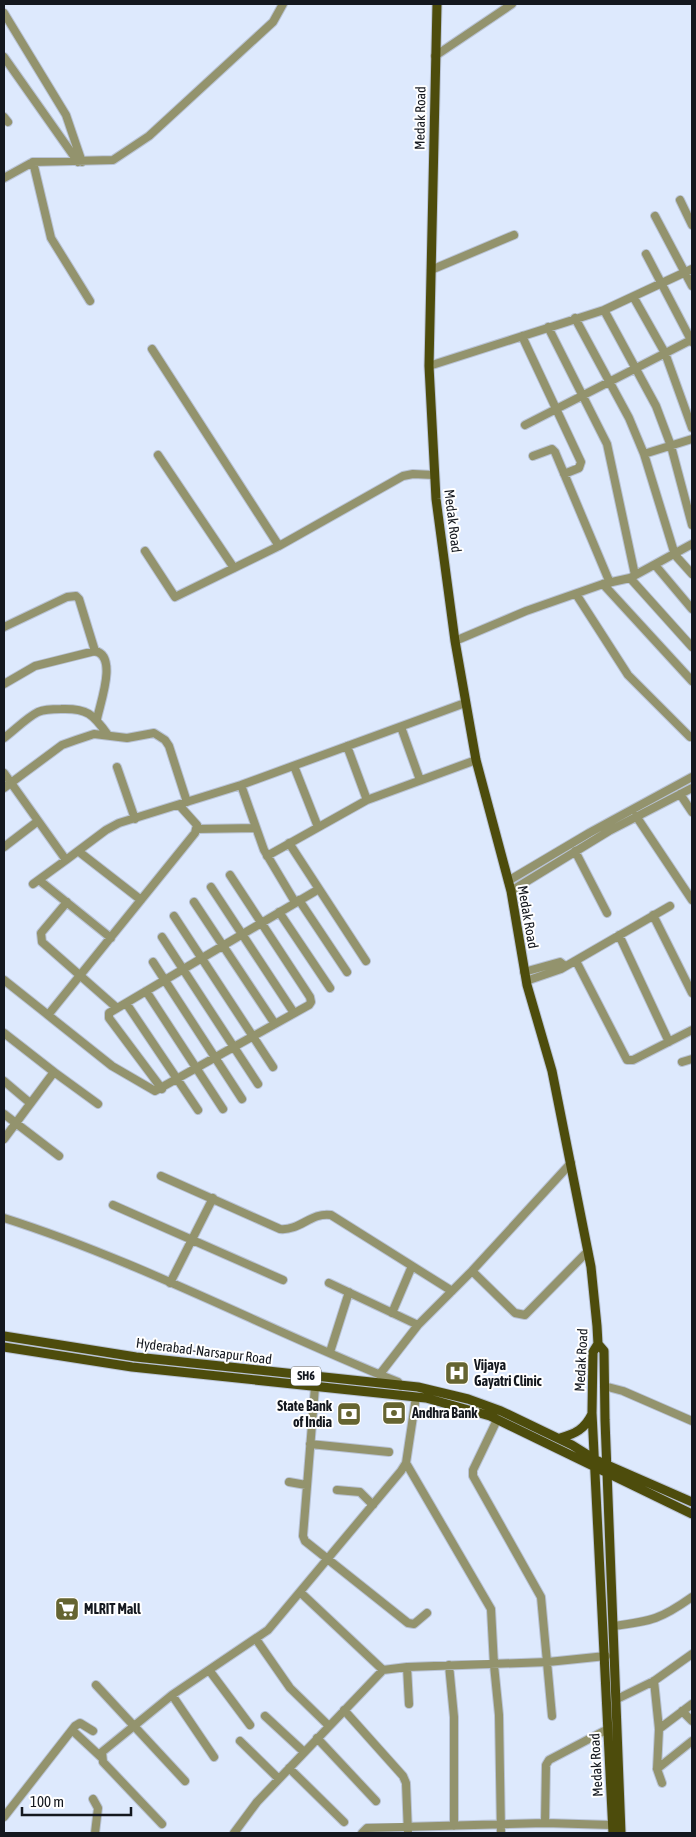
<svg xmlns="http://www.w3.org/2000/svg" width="696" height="1837" viewBox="0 0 696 1837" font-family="'Asap Condensed',sans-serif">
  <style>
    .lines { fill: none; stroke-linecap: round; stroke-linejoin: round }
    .minor-casing { stroke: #b9c3d5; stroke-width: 10 }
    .major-casing { stroke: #b9c3d5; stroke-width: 11 }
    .minor { stroke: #93936d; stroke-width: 8 }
    .major { stroke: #4d4c0c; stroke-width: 9 }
    .labels { text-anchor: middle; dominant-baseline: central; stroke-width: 4; stroke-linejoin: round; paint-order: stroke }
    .shield { fill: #fff; stroke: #5a5d62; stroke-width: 1 }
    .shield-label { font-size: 12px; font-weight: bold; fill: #14181f }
    .street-label { font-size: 14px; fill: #14181f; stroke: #fff }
    .poi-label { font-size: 14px; font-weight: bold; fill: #14181f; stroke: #fff; text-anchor: start }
  </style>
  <rect width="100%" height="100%" fill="#dde9fd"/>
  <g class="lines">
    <defs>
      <path id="minor" d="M4,13L66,115L82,162
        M435,56L512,4
        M4,57L78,162
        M4,117L8,122
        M33,162L51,238L90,301
        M4,178L33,162L113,160L149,136L273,22L283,4
        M680,200L692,225
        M655,216L692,286
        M646,254L692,342
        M431,270L514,235
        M634,298L665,353L692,428
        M604,310L656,406L671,446L692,525
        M575,318L629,418L644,454L675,555L692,574
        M548,327L607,444L635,575
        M522,336L581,462L579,468L564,474
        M152,349L279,546L403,476L413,474L434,475
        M429,366L604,310L692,269
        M525,425L691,340
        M644,454L692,439
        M158,455L234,568
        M533,456L552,449L555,452L610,583
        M145,551L175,597L279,546
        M655,565L692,609
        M630,578L692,647
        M603,584L692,681
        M576,594L628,675L690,737
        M4,627L67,597L76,596L79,599L95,651
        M455,641L526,611L603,584L630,578L692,544
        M4,684L35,666L95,651C118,656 100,703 97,719
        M401,727L420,780
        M4,738C15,730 26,718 38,712C45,709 53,709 61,709C87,708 93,714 108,735
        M347,746L367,800
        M294,766L318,827
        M117,767L135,819
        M4,773L66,860L106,830L119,823L241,785L465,703
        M241,785L264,850L295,902
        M4,788L62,745L76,740L94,734L127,738L154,733L165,740L169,746L187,802
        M680,794L692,812
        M179,805L197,825L195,833L48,1015L112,1066L155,1091L309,1005L311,1002L310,997L230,875
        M636,816L692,900
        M196,829L256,828
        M289,843L366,961
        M4,847L38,821
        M78,851L141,900
        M575,851L607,913
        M267,856L367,800L476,760
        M39,880L111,938
        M508,881L589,833L692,777
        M33,884L66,860
        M211,887L294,1013
        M511,891L609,831L692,788
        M299,900L347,972
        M67,902L41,933L42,942L117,1008
        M194,902L275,1024
        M279,912L330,988
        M653,915L692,993
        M174,916L273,1067
        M619,935L669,1042
        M162,937L258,1084
        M576,961L627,1060H633L692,1030
        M153,962L242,1099
        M524,972L560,962L565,966
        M4,980L48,1015
        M526,981L561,969L670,906
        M146,991L223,1109
        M126,1003L198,1110
        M682,1062L692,1059
        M54,1072L98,1104
        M4,1081L30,1103
        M162,1089L109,1018V1013L319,889
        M4,1114L59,1156
        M4,1139L54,1072L4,1033
        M161,1176L280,1229C300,1231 311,1212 331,1215L452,1291
        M113,1205L283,1280
        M4,1218C139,1261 266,1329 398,1382L401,1386
        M472,1271L515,1313L525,1315L588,1251
        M170,1283L213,1198
        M329,1283L418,1325
        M392,1313L412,1266
        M330,1352L349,1292
        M380,1374L418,1325L472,1271L571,1163
        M604,1386L623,1391L692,1421
        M315,1387L303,1536L305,1541L408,1623L414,1624L427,1613
        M497,1420L473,1470V1476L541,1597L552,1716
        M310,1444L389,1452
        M406,1463L491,1609L494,1665L499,1715L501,1833
        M289,1482L306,1485
        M337,1490L360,1492L373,1505
        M300,1592L383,1670
        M614,1626C652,1621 661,1619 692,1597
        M256,1639L290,1688L329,1726
        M449,1665L454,1717V1826
        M407,1667L409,1704
        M209,1670L250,1725
        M654,1681L659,1729L657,1769L662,1783
        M96,1685L185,1781
        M172,1695L214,1757
        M617,1699L654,1681L692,1654
        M344,1710L403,1776L406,1783L408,1833
        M682,1711L692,1721
        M265,1716L304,1752
        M659,1729L692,1704
        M72,1730L101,1757
        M317,1738L376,1801
        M240,1741L279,1779
        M289,1768L344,1822
        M657,1769L692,1741
        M93,1799L98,1808L95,1833
        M4,1817L75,1726L80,1723L93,1731
        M545,1823L546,1765L549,1760L608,1729
        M162,1824L103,1762L102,1752L172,1695L268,1630L401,1471L406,1463L416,1397
        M234,1833L257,1802L383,1670L407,1667L548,1662L606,1656
        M362,1833L367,1828L545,1823L612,1825"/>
      <path id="major" d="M437,4L429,366L436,499L455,641L476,760L511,891L527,985L552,1071L591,1267L597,1326L598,1344L593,1352L592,1413L613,1833
        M4,1336L136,1357L418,1387L468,1399L501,1411L572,1445L596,1460L692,1502
        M598,1344L604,1351L605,1420L621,1833
        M4,1347L132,1367L426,1398L490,1416L692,1514
        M560,1438C575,1434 585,1429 592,1414"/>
    </defs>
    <use href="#minor" class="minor-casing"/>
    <use href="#major" class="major-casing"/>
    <use href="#minor" class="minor"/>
    <use href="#major" class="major"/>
  </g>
  <defs>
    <symbol id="hospital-square" viewBox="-11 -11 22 22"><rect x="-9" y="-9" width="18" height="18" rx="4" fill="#656431" stroke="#fff"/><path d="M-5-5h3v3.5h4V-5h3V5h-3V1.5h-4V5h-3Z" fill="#fff"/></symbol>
    <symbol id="bank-square" viewBox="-11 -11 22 22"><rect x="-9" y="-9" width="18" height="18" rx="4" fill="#656431" stroke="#fff"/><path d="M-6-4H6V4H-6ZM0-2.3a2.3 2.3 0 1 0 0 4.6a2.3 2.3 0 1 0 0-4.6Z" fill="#fff"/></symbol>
    <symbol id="supermarket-square" viewBox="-11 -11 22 22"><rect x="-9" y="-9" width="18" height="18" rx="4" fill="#656431" stroke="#fff"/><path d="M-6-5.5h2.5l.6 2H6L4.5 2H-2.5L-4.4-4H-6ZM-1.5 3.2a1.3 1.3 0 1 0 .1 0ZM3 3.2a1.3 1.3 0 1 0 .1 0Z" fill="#fff"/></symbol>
  </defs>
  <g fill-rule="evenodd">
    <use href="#hospital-square" x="443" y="1359" width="28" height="28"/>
    <use href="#bank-square" x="380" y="1399" width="28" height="28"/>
    <use href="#bank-square" x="335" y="1400" width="28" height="28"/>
    <use href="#supermarket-square" x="53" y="1595" width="28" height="28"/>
  </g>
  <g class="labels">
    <rect class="shield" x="291" y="1366.5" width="30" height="19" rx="4"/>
    <g class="shield-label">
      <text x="306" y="1376">SH6</text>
    </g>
    <g class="street-label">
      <text transform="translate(420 118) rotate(-89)">Medak Road</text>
      <text transform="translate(453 521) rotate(83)">Medak Road</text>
      <text transform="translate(528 917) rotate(80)">Medak Road</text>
      <text transform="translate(204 1351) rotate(7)">Hyderabad-Narsapur Road</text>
      <text transform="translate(581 1360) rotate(-87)">Medak Road</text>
      <text transform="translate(596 1765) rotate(-93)">Medak Road</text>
    </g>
    <g class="poi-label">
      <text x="474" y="1365">Vijaya<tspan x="474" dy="16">Gayatri Clinic</tspan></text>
      <text x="332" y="1406" text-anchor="end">State Bank<tspan x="332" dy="16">of India</tspan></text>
      <text x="412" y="1413">Andhra Bank</text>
      <text x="84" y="1609">MLRIT Mall</text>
    </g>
  </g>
  <rect width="696" height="1837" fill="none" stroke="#14181f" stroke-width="10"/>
  <path d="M22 1807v8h109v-8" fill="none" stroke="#14181f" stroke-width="2.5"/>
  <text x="30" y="1807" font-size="15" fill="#14181f" stroke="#ffffff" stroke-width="4" paint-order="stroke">100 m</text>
</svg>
